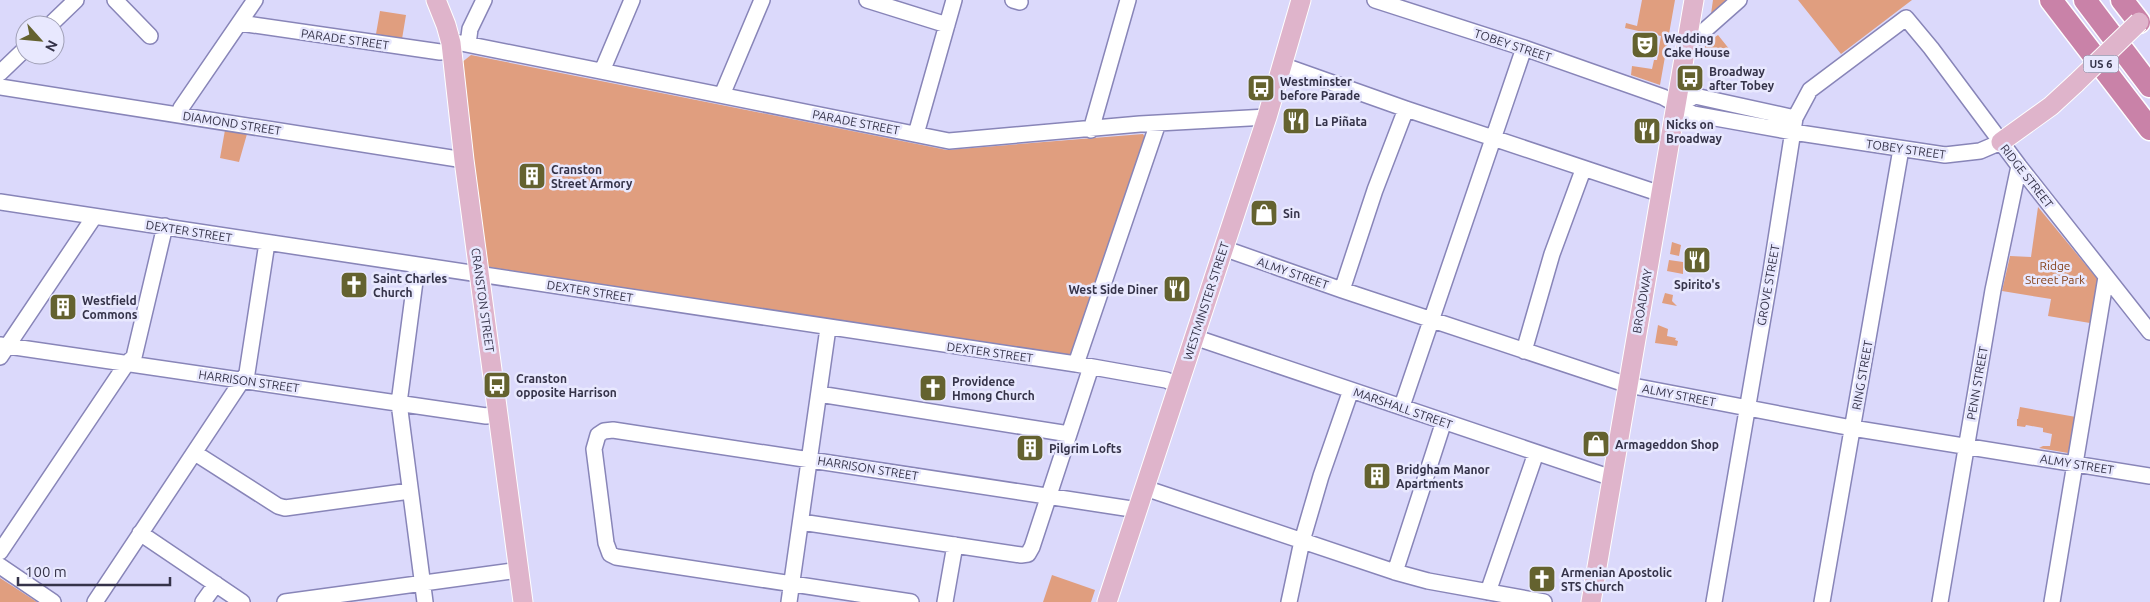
<svg xmlns="http://www.w3.org/2000/svg" width="2150" height="602" viewBox="0 0 2150 602" font-family="Ubuntu,sans-serif">
  <style>
    .green { fill: #e09e7f }
    .lines { fill: none; stroke-linecap: round; stroke-linejoin: round }
    .minor-casing { stroke: #8885b8; stroke-width: 18 }
    .major-casing { stroke: #fff; stroke-width: 21 }
    .highway-casing { stroke: #fff; stroke-width: 25 }
    .minor { stroke: #fff; stroke-width: 15 }
    .major { stroke: #dfb4cb; stroke-width: 19 }
    .highway { stroke: #c982a8; stroke-width: 22 }
    .major-bridge-casing { stroke: #fff; stroke-width: 21; stroke-linecap: butt }
    .major-bridge { stroke: #dfb4cb; stroke-width: 19 }
    .labels { text-anchor: middle; dominant-baseline: central; stroke-width: 5; stroke-linejoin: round; paint-order: stroke }
    .shield { fill: #e8e8fe; stroke: #6b697f; stroke-width: 1 }
    .shield-label { font-size: 11px; font-weight: bold; fill: #353349 }
    .poi-label { font-size: 12px; font-weight: bold; fill: #353349; stroke: #e8e8fe; text-anchor: start }
    .street-label { font-size: 12px; fill: #353349; stroke: #e8e8fe }
    .park-label { font-size: 12px; fill: #86421b; stroke: #e8e8fe }
  </style>
  <rect width="100%" height="100%" fill="#dbd9fb"/>
  <path class="green" d="M1642,0H1675L1660,85L1631,75L1632,66L1652,69L1654,60H1657L1661,36L1625,28L1626,23L1637,26Z
    M1713,0H1732L1712,15L1711,14Z
    M1798,0H1912L1841,54Z
    M380,11L406,15L402,39L376,34Z
    M1718,35L1730,50L1729,53L1705,48V44Z
    M471,55L947,150L1143,134L1145,137L1072,358L489,267L486,264L461,63Z
    M225,130L247,134L239,162L220,158Z
    M2038,207L2099,281L2090,323L2048,316L2051,299L2002,291L2010,256L2031,257Z
    M1672,242L1681,245L1679,256L1670,254Z
    M1669,260L1683,262V274L1667,271Z
    M1665,293L1673,295L1672,301L1677,306L1662,303Z
    M1658,325L1668,329L1667,336L1676,338L1675,340L1678,341L1677,346L1655,343Z
    M2020,407L2076,417L2068,453L2039,448L2043,446H2050L2052,434L2043,432V428L2026,425L2025,427L2017,426V419H2018Z
    M1052,575L1095,590L1091,602H1043Z
    M0,578L37,602H0Z"/>
  <g class="lines">
    <defs>
      <path id="minor" d="M115,0L150,36
        M867,0L947,25
        M1013,0L1020,2
        M1375,0L1524,48L1663,97L1693,114L1793,132L1945,155L1980,151L2001,142
        M240,23L440,52L451,51
        M50,25L76,0
        M451,43H461L949,141L1140,124L1267,117
        M468,44L470,29L484,0
        M1687,46L1739,0
        M1282,65L1406,109L1661,194
        M602,71L632,0
        M0,73L25,49
        M0,87L464,160
        M722,95L762,0
        M1677,106L1695,96L1795,118
        M179,115L181,108L255,0
        M1091,130L1128,0
        M916,134L954,0
        M0,202L1076,364L1166,380L1178,385
        M1223,248L1342,290L1628,385L1852,428L2150,476
        M417,266L399,403L425,602
        M1342,290L1375,190L1406,109
        M1194,337L1612,478
        M0,345L486,416L498,414
        M1524,351L1552,254L1583,170
        M0,357L94,217
        M1076,364L1158,123
        M819,394L1069,434
        M1402,406L1524,48
        M195,453L278,506L285,508L410,491
        M1145,488L1395,572L1428,581L1544,602
        M801,522L1021,555L1028,554L1032,547L1091,367
        M140,533L242,602
        M0,552L127,363L134,357L165,226
        M0,566L53,602
        M1395,572L1444,421
        M1488,592L1536,453
        M95,602L247,373L267,243
        M203,602L216,584
        M285,602L519,570
        M789,602L828,328
        M911,602L616,557L610,554L606,543L594,449L598,435L604,431L613,430L1138,510
        M945,602L955,545
        M1289,602L1302,541L1321,476L1351,390
        M1714,602L1771,271L1795,118L1810,90L1906,18L1931,48L2019,166L2150,332
        M1822,602L1901,149
        M1940,602L1993,290L2019,166
        M2052,602L2106,277"/>
      <path id="major" d="M436,0L446,25L451,43L464,160L523,602
        M2001,142L2051,106L2076,83
        M1107,602L1267,117L1301,0
        M1591,602L1694,0"/>
      <path id="highway" d="M2051,0L2150,129
        M2085,0L2150,86
        M2122,0L2139,22"/>
    </defs>
    <use href="#minor" class="minor-casing"/>
    <use href="#major" class="major-casing"/>
    <use href="#highway" class="highway-casing"/>
    <use href="#minor" class="minor"/>
    <use href="#major" class="major"/>
    <use href="#highway" class="highway"/>
    <defs>
      <path id="major-bridge" d="M2076,83L2139,22"/>
    </defs>
    <use href="#major-bridge" class="major-bridge-casing"/>
    <use href="#major-bridge" class="major-bridge"/>
  </g>
  <defs>
    <symbol id="theatre-square" viewBox="-11 -11 22 22"><rect x="-9" y="-9" width="18" height="18" rx="4" fill="#64622f" stroke="#e8e8fe"/><path d="M-5-5.5Q0-4 5-5.5V0Q5 5 0 6Q-5 5-5 0ZM-3.3-2.5H-1v1.5H-3.3ZM1-2.5H3.3v1.5H1ZM-2.8 1Q0 5.5 2.8 1Z" fill="#fff"/></symbol>
    <symbol id="bus-square" viewBox="-11 -11 22 22"><rect x="-9" y="-9" width="18" height="18" rx="4" fill="#64622f" stroke="#e8e8fe"/><path d="M-5-6H5V4H4V6H2V4H-2V6H-4V4H-5ZM-3.5-4V0h7V-4ZM-3.5 1.2v1.5H-2V1.2ZM2 1.2v1.5H3.5V1.2Z" fill="#fff"/></symbol>
    <symbol id="restaurant-square" viewBox="-11 -11 22 22"><rect x="-9" y="-9" width="18" height="18" rx="4" fill="#64622f" stroke="#e8e8fe"/><path d="M-5-6h1v4h1v-4h1v4h1v-4h1v5L-1.5 .5V6h-2V.5L-5-1ZM5-6V6H3V1.5H1.5Q1.5-4 5-6Z" fill="#fff"/></symbol>
    <symbol id="building-square" viewBox="-11 -11 22 22"><rect x="-9" y="-9" width="18" height="18" rx="4" fill="#64622f" stroke="#e8e8fe"/><path d="M-4-6H4V6H1V3H-1V6H-4ZM-2.5-4.3h1.7v1.8h-1.7ZM.8-4.3h1.7v1.8H.8ZM-2.5-1h1.7V.8h-1.7ZM.8-1h1.7V.8H.8Z" fill="#fff"/></symbol>
    <symbol id="shop-square" viewBox="-11 -11 22 22"><rect x="-9" y="-9" width="18" height="18" rx="4" fill="#64622f" stroke="#e8e8fe"/><path d="M-5-2.5h2.3a2.7 3.5 0 0 1 5.4 0H5L5.5 6h-11ZM-1.5-2.5h3a1.5 2.3 0 0 0-3 0Z" fill="#fff"/></symbol>
    <symbol id="church-square" viewBox="-11 -11 22 22"><rect x="-9" y="-9" width="18" height="18" rx="4" fill="#64622f" stroke="#e8e8fe"/><path d="M-1.2-6h2.4v3.5h3.3v2.4h-3.3V6h-2.4V-.1h-3.3v-2.4h3.3Z" fill="#fff"/></symbol>
  </defs>
  <g fill-rule="evenodd">
    <use href="#theatre-square" x="1629" y="29" width="32" height="32"/>
    <use href="#bus-square" x="1674" y="62" width="32" height="32"/>
    <use href="#bus-square" x="1245" y="72" width="32" height="32"/>
    <use href="#restaurant-square" x="1280" y="105" width="32" height="32"/>
    <use href="#restaurant-square" x="1631" y="115" width="32" height="32"/>
    <use href="#building-square" x="516" y="160" width="32" height="32"/>
    <use href="#shop-square" x="1248" y="197" width="32" height="32"/>
    <use href="#restaurant-square" x="1681" y="244" width="32" height="32"/>
    <use href="#church-square" x="338" y="269" width="32" height="32"/>
    <use href="#restaurant-square" x="1161" y="273" width="32" height="32"/>
    <use href="#building-square" x="47" y="291" width="32" height="32"/>
    <use href="#bus-square" x="481" y="369" width="32" height="32"/>
    <use href="#church-square" x="917" y="372" width="32" height="32"/>
    <use href="#shop-square" x="1580" y="428" width="32" height="32"/>
    <use href="#building-square" x="1014" y="432" width="32" height="32"/>
    <use href="#building-square" x="1361" y="460" width="32" height="32"/>
    <use href="#church-square" x="1526" y="563" width="32" height="32"/>
  </g>
  <g class="labels">
    <rect class="shield" x="2083.5" y="55.5" width="35" height="17" rx="4"/>
    <g class="shield-label">
      <text x="2101" y="64">US 6</text>
    </g>
    <g class="poi-label">
      <text x="1664" y="38">Wedding<tspan x="1664" dy="14">Cake House</tspan></text>
      <text x="1709" y="71">Broadway<tspan x="1709" dy="14">after Tobey</tspan></text>
      <text x="1280" y="81">Westminster<tspan x="1280" dy="14">before Parade</tspan></text>
      <text x="1315" y="121">La Piñata</text>
      <text x="1666" y="124">Nicks on<tspan x="1666" dy="14">Broadway</tspan></text>
      <text x="551" y="169">Cranston<tspan x="551" dy="14">Street Armory</tspan></text>
      <text x="1283" y="213">Sin</text>
      <text x="373" y="278">Saint Charles<tspan x="373" dy="14">Church</tspan></text>
      <text x="1697" y="284" text-anchor="middle">Spirito's</text>
      <text x="1158" y="289" text-anchor="end">West Side Diner</text>
      <text x="82" y="300">Westfield<tspan x="82" dy="14">Commons</tspan></text>
      <text x="516" y="378">Cranston<tspan x="516" dy="14">opposite Harrison</tspan></text>
      <text x="952" y="381">Providence<tspan x="952" dy="14">Hmong Church</tspan></text>
      <text x="1615" y="444">Armageddon Shop</text>
      <text x="1049" y="448">Pilgrim Lofts</text>
      <text x="1396" y="469">Bridgham Manor<tspan x="1396" dy="14">Apartments</tspan></text>
      <text x="1561" y="572">Armenian Apostolic<tspan x="1561" dy="14">STS Church</tspan></text>
    </g>
    <g class="street-label">
      <text transform="translate(345 39) rotate(8)">PARADE STREET</text>
      <text transform="translate(1513 45) rotate(18)">TOBEY STREET</text>
      <text transform="translate(856 122) rotate(11)">PARADE STREET</text>
      <text transform="translate(232 123) rotate(9)">DIAMOND STREET</text>
      <text transform="translate(1906 149) rotate(8)">TOBEY STREET</text>
      <text transform="translate(2027 176) rotate(52)">RIDGE STREET</text>
      <text transform="translate(189 231) rotate(9)">DEXTER STREET</text>
      <text transform="translate(1293 273) rotate(19)">ALMY STREET</text>
      <text transform="translate(1768 285) rotate(-80)">GROVE STREET</text>
      <text transform="translate(590 291) rotate(9)">DEXTER STREET</text>
      <text transform="translate(483 300) rotate(82)">CRANSTON STREET</text>
      <text transform="translate(1206 301) rotate(-72)">WESTMINSTER STREET</text>
      <text transform="translate(1642 301) rotate(-80)">BROADWAY</text>
      <text transform="translate(990 352) rotate(8)">DEXTER STREET</text>
      <text transform="translate(1862 375) rotate(-80)">RING STREET</text>
      <text transform="translate(249 381) rotate(8)">HARRISON STREET</text>
      <text transform="translate(1977 383) rotate(-80)">PENN STREET</text>
      <text transform="translate(1679 395) rotate(11)">ALMY STREET</text>
      <text transform="translate(1403 408) rotate(19)">MARSHALL STREET</text>
      <text transform="translate(2077 464) rotate(9)">ALMY STREET</text>
      <text transform="translate(868 468) rotate(9)">HARRISON STREET</text>
    </g>
    <g class="park-label">
      <text x="2055" y="265">Ridge<tspan x="2055" dy="14">Street Park</tspan></text>
    </g>
  </g>
  <g transform="translate(40 40) rotate(117)"><circle r="24" fill="#e8e8fe" stroke="#a0a0b6"/>
  <path d="M0-4L9 19L0 12L-9 19Z" fill="#64622f"/>
  <text y="-8" font-size="14" font-weight="bold" text-anchor="middle" fill="#353349">N</text>
  </g>
  <path d="M18 577v8h152v-8" fill="none" stroke="#353349" stroke-width="2.5"/>
  <text x="25" y="577" font-size="15" fill="#353349" stroke="#e8e8fe" stroke-width="4" paint-order="stroke">100 m</text>
</svg>
